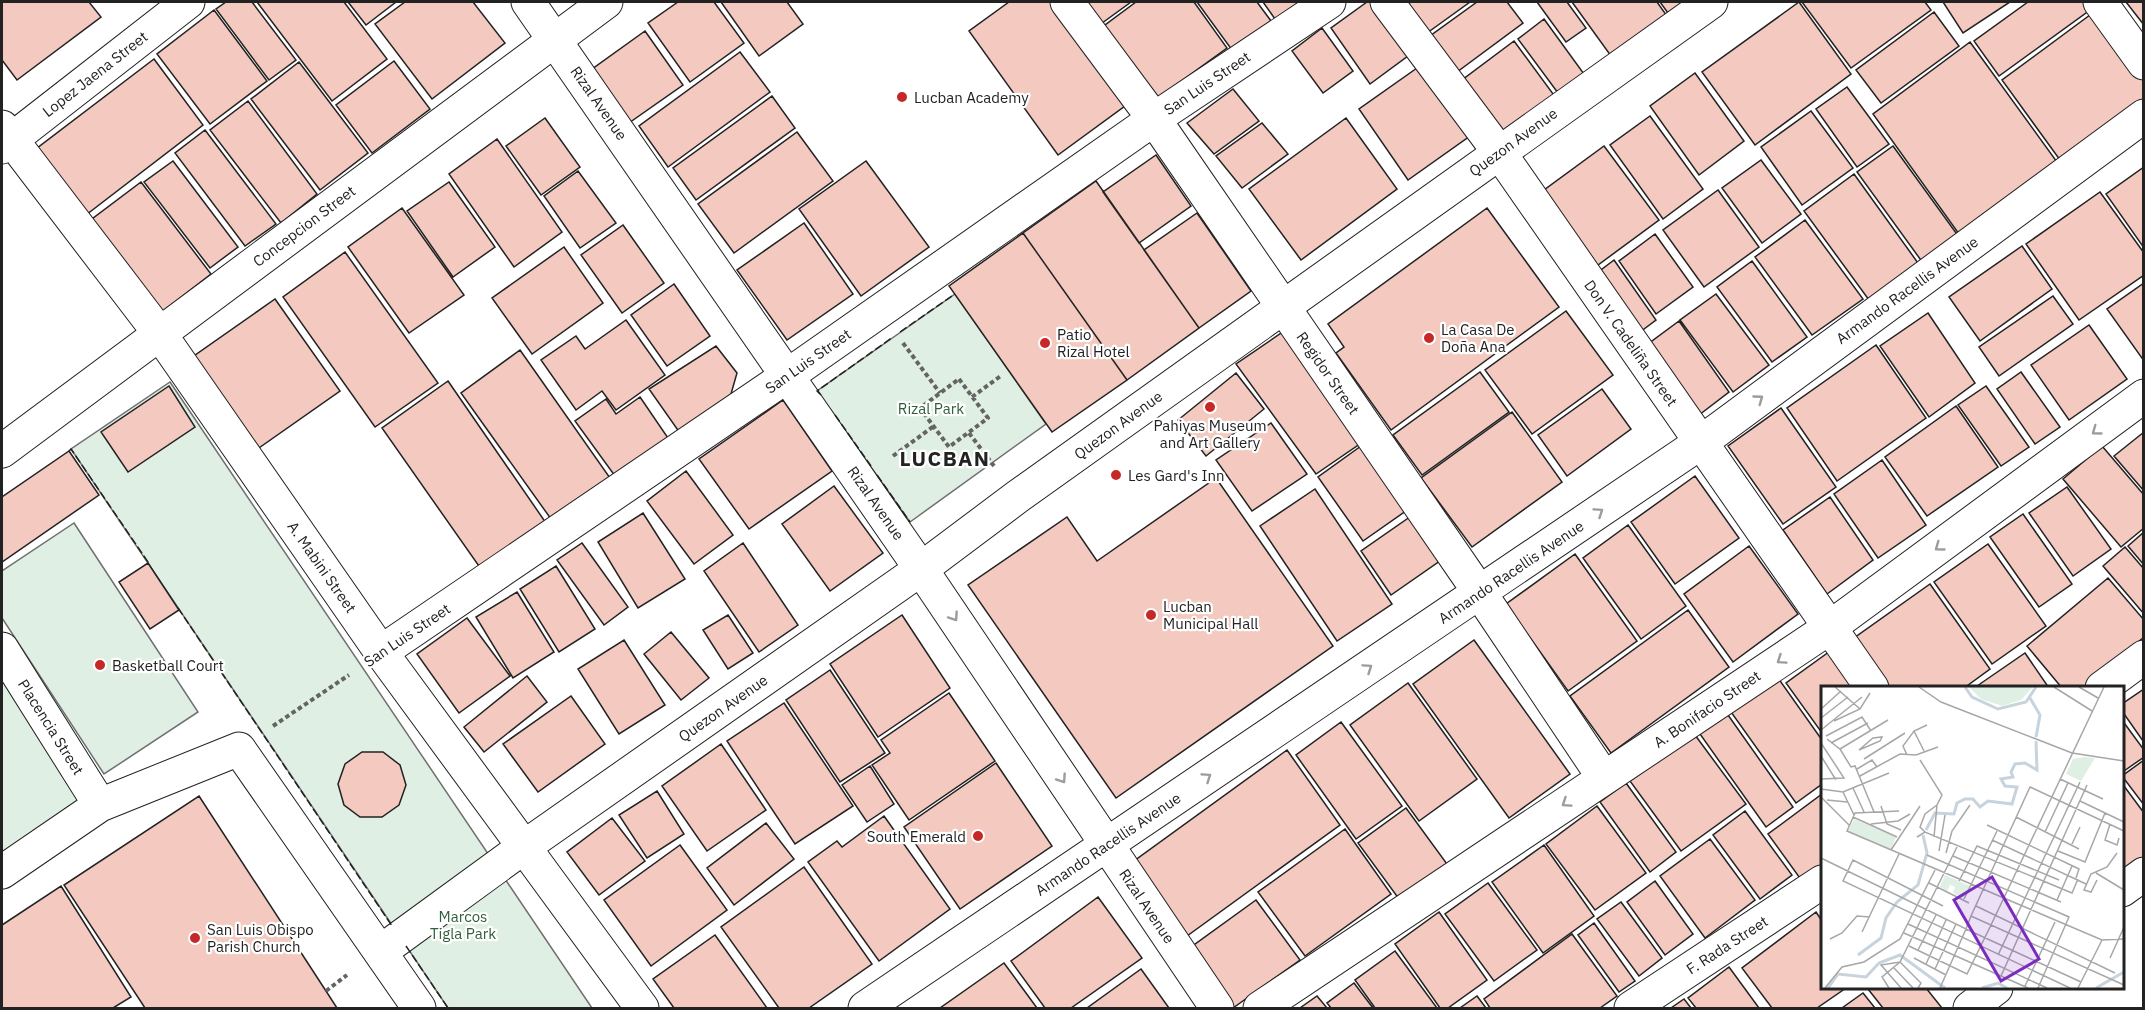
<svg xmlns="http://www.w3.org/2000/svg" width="2145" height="1010" viewBox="0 0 2145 1010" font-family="'IBM Plex Sans',sans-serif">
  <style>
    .green { fill: #e0efe3; stroke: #6f6f6f; stroke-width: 1.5 }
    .building { fill: #f3c9c0; stroke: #222; stroke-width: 1.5 }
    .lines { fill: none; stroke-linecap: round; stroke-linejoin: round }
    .minor-casing { stroke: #222; stroke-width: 35 }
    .major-casing { stroke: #222; stroke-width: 35 }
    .path { stroke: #646464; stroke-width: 4; stroke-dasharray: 4.5 3; stroke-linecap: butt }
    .minor { stroke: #fff; stroke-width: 33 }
    .major { stroke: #fff; stroke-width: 33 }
    .fence { stroke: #222; stroke-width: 1.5; stroke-dasharray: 8 3; stroke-linecap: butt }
    .oneway { stroke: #9c9c9c }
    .poi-dot { fill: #c62828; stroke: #fff; stroke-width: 2 }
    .labels { text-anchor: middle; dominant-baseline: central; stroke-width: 4.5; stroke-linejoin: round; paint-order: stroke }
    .street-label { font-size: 15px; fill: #222; stroke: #fff }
    .poi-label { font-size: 15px; fill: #222; stroke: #fff; text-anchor: start }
    .park-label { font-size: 15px; fill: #2f5e38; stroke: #fff }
    .district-label { font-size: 21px; font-weight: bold; letter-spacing: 1.5px; fill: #222; stroke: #fff }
    .inset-river { fill: none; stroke: #c7d3dd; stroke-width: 3 }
    .inset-road { fill: none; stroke: #a7a7a7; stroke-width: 1.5 }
    .view { fill: #7b2cbf; fill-opacity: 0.15; stroke: #7b2cbf; stroke-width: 3 }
    .inset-edge { fill: none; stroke: #222; stroke-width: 3 }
  </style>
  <rect width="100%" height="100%" fill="#fff"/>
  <path class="green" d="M955,294L1046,424L910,522L817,391Z
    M170,382L592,1008H448L71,449Z
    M74,523L198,712L104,774L2,618V571Z
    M2,679L82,804L2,860Z"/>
  <path class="building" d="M2,2H89L101,17L17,80L2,60Z
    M226,2H252L296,60L269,80L216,9Z
    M257,2H344L387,59L332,101Z
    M348,2H396L366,25Z
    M405,2H473L505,43L432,99L375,24Z
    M678,2H714L744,43L690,82L648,23Z
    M721,2H787L803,24L759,56Z
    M1009,2H1056L1129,103L1058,155L969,31Z
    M1080,2H1131L1098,26Z
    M1136,2H1194L1227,48L1155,100L1101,28Z
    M1197,2H1257L1271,21L1232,50Z
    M1263,2H1300L1275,19Z
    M1367,2H1380L1416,50L1370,84L1331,28Z
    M1411,2H1470L1427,33L1407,4Z
    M1477,2H1507L1523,23L1457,72L1430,36Z
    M1537,2H1567L1586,28L1566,42Z
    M1572,2H1657L1667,16L1611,56Z
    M1660,2H1684L1668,13Z
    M1799,2L1851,74L1755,145L1702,72Z
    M1802,2H1925L1931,10L1851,68Z
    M1943,2H2010L1963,33Z
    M2028,2H2084L2090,10L1999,76L1974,41Z
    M2126,2H2144V25Z
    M214,10L267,81L210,124L157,54Z
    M1934,12L1959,46L1881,103L1856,70Z
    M2094,12L2144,81V99L2060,160L2002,80Z
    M1544,19L1584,74L1558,93L1518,39Z
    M1322,28L1353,71L1323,93L1292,51Z
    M645,31L683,85L626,125L588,72Z
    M1514,41L1559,102L1502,145L1458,83Z
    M1970,42L2057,162L1959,234L1873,114Z
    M740,52L770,92L668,167L639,126Z
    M154,59L203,125L82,218L32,152Z
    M394,61L430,109L372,153L336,105Z
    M1427,61L1477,131L1408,180L1359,109Z
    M299,62L368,153L320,190L251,99Z
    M1695,73L1744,141L1699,175L1650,106Z
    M1847,87L1889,144L1857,167L1816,109Z
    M1233,89L1259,121L1214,154L1187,123Z
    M772,96L795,128L696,200L673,168Z
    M248,101L317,194L281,223L210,130Z
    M1811,111L1853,168L1802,205L1761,147Z
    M1650,116L1703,189L1663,219L1610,145Z
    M545,118L580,167L541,195L506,146Z
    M1346,118L1397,189L1301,260L1249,189Z
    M1262,123L1288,154L1242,188L1216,156Z
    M205,130L276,224L245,246L175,153Z
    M797,132L833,181L734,253L698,204Z
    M497,139L562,232L514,267L449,174Z
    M1604,146L1659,220L1594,268L1540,193Z
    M1893,146L1959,237L1923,263L1857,172Z
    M1156,155L1191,206L1139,243L1103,192Z
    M1761,160L1801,214L1762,243L1722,188Z
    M173,161L238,247L210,268L144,182Z
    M866,161L929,247L861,296L799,209Z
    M2144,167V248L2106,194Z
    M578,171L616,223L580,248L544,196Z
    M1854,174L1918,263L1869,300L1804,211Z
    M1096,181L1199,328L1127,380L1023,233Z
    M141,182L211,274L154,318L84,225Z
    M449,182L495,247L453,277L407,211Z
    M1718,190L1759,247L1704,287L1663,230Z
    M2100,192L2144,253V275L2079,320L2026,244Z
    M402,208L464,295L409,333L348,247Z
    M1487,208L1559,307L1391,430L1336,353L1344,347L1328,324Z
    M1197,213L1251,291L1199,328L1144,250Z
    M1805,220L1863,299L1812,335L1755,257Z
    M804,223L853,294L787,340L737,270Z
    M623,225L664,283L622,313L581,255Z
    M1023,233L1127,380L1052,432L949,286Z
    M1655,234L1693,287L1656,314L1619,261Z
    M2022,246L2052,289L1980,341L1949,297Z
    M564,247L603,303L532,354L492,298Z
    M345,252L438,383L375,427L283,297Z
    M1614,260L1656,320L1640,332L1597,273Z
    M1752,261L1807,337L1772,362L1717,287Z
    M2144,283V361L2107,309Z
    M674,284L710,336L667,366L631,315Z
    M1716,294L1769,365L1733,392L1680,320Z
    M2053,296L2073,324L1999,376L1979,347Z
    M275,299L340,391L256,450L191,358Z
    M1566,311L1613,375L1532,434L1485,370Z
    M1928,313L1975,383L1929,417L1880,346Z
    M626,320L665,375L616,410L602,391L576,410L541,360L576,336L585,349Z
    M1679,321L1729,392L1699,415L1648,344Z
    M2089,325L2127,379L2069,420L2031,365Z
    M1290,327L1367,439L1316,474L1236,364Z
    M1876,345L1926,418L1837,481L1787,408Z
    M716,346L737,373L729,401L682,436L649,389Z
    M520,350L610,478L551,519L461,393Z
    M1480,372L1509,412L1422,475L1393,435Z
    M2021,372L2060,427L2035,444L1997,389Z
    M1236,373L1264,409L1206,456L1178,420Z
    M448,381L546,523L481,569L382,428Z
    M169,386L195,427L128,472L101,432Z
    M1986,386L2029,447L2001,466L1958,405Z
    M1602,389L1631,429L1567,476L1538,435Z
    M640,397L668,438L615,476L575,421L606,399L616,414Z
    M783,400L832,471L749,529L699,459Z
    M1956,406L1998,467L1927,516L1885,457Z
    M1781,408L1836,487L1783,524L1728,446Z
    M1512,412L1562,482L1472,547L1421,478Z
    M1271,423L1307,474L1252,511L1216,460Z
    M2144,432V491L2114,456Z
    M1368,441L1413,506L1363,541L1318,477Z
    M2102,446L2144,495V528L2121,547L2063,479Z
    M69,451L99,495L2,562V497Z
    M1882,460L1926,525L1878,558L1834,494Z
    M686,471L733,535L694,564L647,501Z
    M1695,476L1739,538L1675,584L1631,522Z
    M1216,478L1333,646L1116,798L968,585L1067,517L1097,561Z
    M834,486L883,553L830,591L782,524Z
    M2067,487L2111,549L2073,576L2029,513Z
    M1315,489L1392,604L1337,641L1260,526Z
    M1830,497L1873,560L1827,594L1783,530Z
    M1417,512L1447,556L1391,595L1361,551Z
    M643,513L685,579L638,608L598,542Z
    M2023,514L2072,584L2039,607L1990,537Z
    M1628,525L1686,606L1641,639L1583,558Z
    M2144,532V565L2128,546Z
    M582,543L628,607L604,625L557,560Z
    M743,543L798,625L759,652L704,571Z
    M1988,544L2046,626L1992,664L1934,582Z
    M1749,546L1798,614L1733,662L1684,594Z
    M2125,547L2144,569V614L2103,566Z
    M1575,554L1637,641L1568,691L1506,604Z
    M148,563L179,610L150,629L119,582Z
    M556,566L595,629L559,652L520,589Z
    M2108,578L2144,620V637L2084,688H2062L2027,646Z
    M1930,584L1990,669L1964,688H1889L1854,638Z
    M517,592L554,652L513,678L476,617Z
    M1688,610L1729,667L1611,753L1570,696Z
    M728,615L753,653L728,669L703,630Z
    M902,615L950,688L878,737L830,664Z
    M467,618L510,676L459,713L417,654Z
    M671,632L709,678L681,700L644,654Z
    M624,640L665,705L619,734L578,669Z
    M1474,640L1570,774L1509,818L1413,684Z
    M1833,649L1861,688H1822V733L1786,683Z
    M2025,653L2049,688H1979L1977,686Z
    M830,670L885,753L840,782L786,700Z
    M527,676L547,702L484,752L464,727Z
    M1778,678L1822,740V784L1796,803L1731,712Z
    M1408,683L1477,779L1419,821L1350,725Z
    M2144,689V741H2143L2122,711V704Z
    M949,693L995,761L909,820L872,765L890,753L881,740Z
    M571,696L605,744L538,792L503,744Z
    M784,703L853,806L795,844L727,741Z
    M1728,715L1793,807L1766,827L1700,734Z
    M2122,720L2144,750V757L2124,771L2122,768Z
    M1341,722L1402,806L1356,839L1296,755Z
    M1695,735L1746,804L1681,851L1630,781Z
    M721,744L766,810L707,851L662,786Z
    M1287,750L1340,825L1176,944L1123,869Z
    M362,752H383L400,765L406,785L399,805L382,817H360L344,805L338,784L345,764Z
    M2144,760V805L2122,776Z
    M996,763L1052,846L960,909L904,827Z
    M870,766L894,804L867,822L842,785Z
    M1626,783L1676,852L1650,872L1600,802Z
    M2124,786L2144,813V865L2122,880V787Z
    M657,791L684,834L647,858L619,815Z
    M1822,794V866L1802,881L1768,834Z
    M199,796L326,991L337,1008H145L64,885Z
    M1597,806L1646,873L1595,910L1546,844Z
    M1406,808L1447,864L1399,899L1358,843Z
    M1745,811L1792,875L1760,899L1713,835Z
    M884,816L950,909L879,961L808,862L837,841L842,847Z
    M612,818L645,861L599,895L567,852Z
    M766,823L794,859L734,905L707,868Z
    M1345,829L1391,894L1305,956L1258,892Z
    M1710,839L1755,900L1705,938L1660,876Z
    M680,845L727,910L651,966L604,900Z
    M1544,845L1594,916L1543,953L1492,882Z
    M804,867L872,964L809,1008H779L721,927Z
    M1655,881L1693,934L1665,955L1627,902Z
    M1488,883L1537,950L1494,981L1445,914Z
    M61,886L131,997L113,1008H2V925Z
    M1098,897L1142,958L1071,1008H1045L1011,961Z
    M1256,900L1300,960L1233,1008L1187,950Z
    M1621,902L1662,958L1639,976L1597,919Z
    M1439,912L1487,980L1448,1008H1440L1395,944Z
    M1816,912L1822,921V988H1846L1817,1008H1772L1742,968Z
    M1594,923L1635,981L1619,992L1578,935Z
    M1572,934L1617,996L1600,1008H1490L1484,999Z
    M715,935L767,1008H674L653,979Z
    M1395,951L1437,1008H1375L1355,980Z
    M1004,963L1037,1008H940Z
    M1729,967L1759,1008H1696L1688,998Z
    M1141,969L1169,1008H1087Z
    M1354,983L1373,1008H1331L1327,1003Z
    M1869,988H1926L1942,1008H1883L1868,989Z
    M1863,993L1875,1008H1842Z
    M1317,996L1327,1008H1300Z
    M1477,996L1486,1008H1460Z
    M1684,999L1691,1008H1671Z"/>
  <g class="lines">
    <defs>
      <path id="minor" d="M1067,2L1154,119L1480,593L1604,778
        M1387,2L1499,152L1872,688
        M2100,2L2144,63
        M2,127L160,334L381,652L524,847L380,952
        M2,147L188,2
        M2,451L606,2
        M921,569L1217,1008
        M2,649L100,805
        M381,652L787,376L1154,119L1329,2
        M2102,688L2144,657
        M2,872L100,805L239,749L419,1008
        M2122,890L2144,874
        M865,1008L1700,443L2144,116
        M1260,1008L1829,628L2144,396
        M1631,1008L1822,882
        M1970,1008L1996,988"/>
      <path id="major" d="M528,2L921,569
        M642,1008L524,847L921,569L1017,497L1711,2"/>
    </defs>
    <use href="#minor" class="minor-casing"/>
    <use href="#major" class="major-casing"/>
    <path class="path" d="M903,343L940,393
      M959,379L988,418L949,447L920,408Z
      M972,397L1002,375
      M969,433L994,466
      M893,456L934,426
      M273,726L349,675
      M326,991L347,975"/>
    <use href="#minor" class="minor"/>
    <use href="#major" class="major"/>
    <path class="fence" d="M900,332L955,294
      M821,395L817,391L893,337
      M835,415L871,466
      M69,451L71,449L150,565
      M877,475L910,522
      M178,608L392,926
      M406,946L448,1008"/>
  </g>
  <defs><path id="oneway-chevron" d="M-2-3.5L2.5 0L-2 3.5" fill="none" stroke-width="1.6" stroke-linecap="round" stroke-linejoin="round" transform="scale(1.5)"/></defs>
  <g class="oneway">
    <use href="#oneway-chevron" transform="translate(1759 399) rotate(-36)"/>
    <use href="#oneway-chevron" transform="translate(2096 431) rotate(144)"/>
    <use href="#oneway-chevron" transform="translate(1599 512) rotate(-34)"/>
    <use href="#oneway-chevron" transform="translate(1939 547) rotate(144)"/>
    <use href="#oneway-chevron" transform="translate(954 617) rotate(56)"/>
    <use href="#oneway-chevron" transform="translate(1781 660) rotate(146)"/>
    <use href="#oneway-chevron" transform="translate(1368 668) rotate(-34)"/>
    <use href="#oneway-chevron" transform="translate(1207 777) rotate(-34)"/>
    <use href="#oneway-chevron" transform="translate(1062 779) rotate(56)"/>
    <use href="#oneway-chevron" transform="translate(1566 803) rotate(146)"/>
  </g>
  <g class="poi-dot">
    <circle cx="902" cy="97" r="6"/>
    <circle cx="1429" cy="338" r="6"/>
    <circle cx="1045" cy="343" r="6"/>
    <circle cx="1210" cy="407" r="6"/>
    <circle cx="1116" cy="475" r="6"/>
    <circle cx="1151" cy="615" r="6"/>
    <circle cx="100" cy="665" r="6"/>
    <circle cx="978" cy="836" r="6"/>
    <circle cx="195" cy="938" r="6"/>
  </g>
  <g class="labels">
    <g class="street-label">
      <text transform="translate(95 74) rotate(-38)">Lopez Jaena Street</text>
      <text transform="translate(1207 83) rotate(-34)">San Luis Street</text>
      <text transform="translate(599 103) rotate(55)">Rizal Avenue</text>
      <text transform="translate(1513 142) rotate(-36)">Quezon Avenue</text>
      <text transform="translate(304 226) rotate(-37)">Concepcion Street</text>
      <text transform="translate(1907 290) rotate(-36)">Armando Racellis Avenue</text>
      <text transform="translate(1631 343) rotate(55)">Don V. Cadeliña Street</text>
      <text transform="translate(808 361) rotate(-35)">San Luis Street</text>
      <text transform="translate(1328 373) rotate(55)">Regidor Street</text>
      <text transform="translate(1118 425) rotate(-36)">Quezon Avenue</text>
      <text transform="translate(876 503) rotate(55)">Rizal Avenue</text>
      <text transform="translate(322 567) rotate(55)">A. Mabini Street</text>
      <text transform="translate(1511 572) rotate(-34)">Armando Racellis Avenue</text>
      <text transform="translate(407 635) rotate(-34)">San Luis Street</text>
      <text transform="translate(723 708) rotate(-35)">Quezon Avenue</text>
      <text transform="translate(1707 709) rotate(-34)">A. Bonifacio Street</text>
      <text transform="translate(51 727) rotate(58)">Placencia Street</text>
      <text transform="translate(1108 844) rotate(-34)">Armando Racellis Avenue</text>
      <text transform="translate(1147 906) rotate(56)">Rizal Avenue</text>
      <text transform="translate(1727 945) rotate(-33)">F. Rada Street</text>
    </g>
    <g class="poi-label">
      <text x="914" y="97">Lucban Academy</text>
      <text x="1441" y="329">La Casa De<tspan x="1441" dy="17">Doña Ana</tspan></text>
      <text x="1057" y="334">Patio<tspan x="1057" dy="17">Rizal Hotel</tspan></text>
      <text x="1210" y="425" text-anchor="middle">Pahiyas Museum<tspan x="1210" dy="17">and Art Gallery</tspan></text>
      <text x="1128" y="475">Les Gard's Inn</text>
      <text x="1163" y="606">Lucban<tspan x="1163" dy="17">Municipal Hall</tspan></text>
      <text x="112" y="665">Basketball Court</text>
      <text x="966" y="836" text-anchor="end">South Emerald</text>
      <text x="207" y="929">San Luis Obispo<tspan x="207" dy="17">Parish Church</tspan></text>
    </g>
    <g class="park-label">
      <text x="931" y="408">Rizal Park</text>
      <text x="463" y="916">Marcos<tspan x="463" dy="17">Tigla Park</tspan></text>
    </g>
    <g class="district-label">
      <text x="945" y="458">LUCBAN</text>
    </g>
  </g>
  <g transform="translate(1821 686)">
    <rect width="303" height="303" fill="#fff"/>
    <path d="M148,1H212L200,14L181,20L160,13ZM264,71L274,72L260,95L245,88L252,73ZM33,133L75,151L70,163L27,145ZM124,189L149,200L142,212L132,207L134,201L129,199L126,205L119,201Z" fill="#e0efe3"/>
    <path class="inset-river" d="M144,1L151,11L177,23L205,16L215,1M209,12L219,29L215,51M105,144L114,127L133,128L136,117L144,113H152L159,121L167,115L191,118L196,101L184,100L180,93L192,91L190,86L194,78L204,77L216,84L215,55M37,269L60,252L65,232L76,216L97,199L106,167L102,149M7,302L17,288L45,291L58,277L79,269L124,302M161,302L177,297L186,302M275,302L303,286"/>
    <path class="inset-road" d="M14,1L39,23M98,1L120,16L251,67L303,75M233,1L271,25M258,1L277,12M0,23L20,5M0,32L27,11M13,35L39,23L49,7M0,44L41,11M93,45L103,65M5,50L41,31L50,45M61,51L59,55L38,64L52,52ZM6,53L19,63L67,34M0,57L23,92L0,93M10,57L47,37M19,63L30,81L34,80L53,126M86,69L82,60L93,45L106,39M0,70L15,94M43,73L84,47M99,74L121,109L116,119L113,151M36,83L51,74L56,81M39,90L79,68L95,69L117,61M239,93L282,113M32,102L43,126M0,103L22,106L68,87M22,106L33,129M0,111L28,139M6,114L26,116M259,115L303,136M60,120L66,138L80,144M78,125L34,127L26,145L281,254L303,253M32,131L76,151M195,131L258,163M50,138L77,135L89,128M289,138L284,154L296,159L298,152M166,139L258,183L255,192M104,146L99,141L104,128L116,119M224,146L247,97M96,151L104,146L251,207L257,193M171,154L265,198M251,158L259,141M70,164L99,120M118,165L124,129M237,165L264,176L284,127M125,167L131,145L149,119M106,169L248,231L217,302M132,170L240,216M0,172L145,243L150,230L303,299M275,187L303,204M276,194L270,206L263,204L270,188L286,181L296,167M138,195L156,160L238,194M108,197L148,217M143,213L176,145M236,214L251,180M122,220L32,174L22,195L249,302M155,220L294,287M150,230L209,101L303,145M87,238L226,302M170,239L283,1M41,246L78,168M83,247L207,302M9,253L21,247L36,230L49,231M88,260L146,288L170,239M97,264L115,229M177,269L259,96M93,272L125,289M289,272L303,241M105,278L125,234M73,282L92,302M114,283L135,238M180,290L266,99M204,300L234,236M4,302L21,281L43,276L79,253L114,184M68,302L61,291L79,276L136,161M80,302L60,279L79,276L100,297L97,302M119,302L145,243L260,296M257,302L281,254"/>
    <path class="view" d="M171,191L218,273L180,295L133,214Z"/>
    <rect width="303" height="303" class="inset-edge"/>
  </g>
  <rect width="2145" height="1010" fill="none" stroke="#222222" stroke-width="6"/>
</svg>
